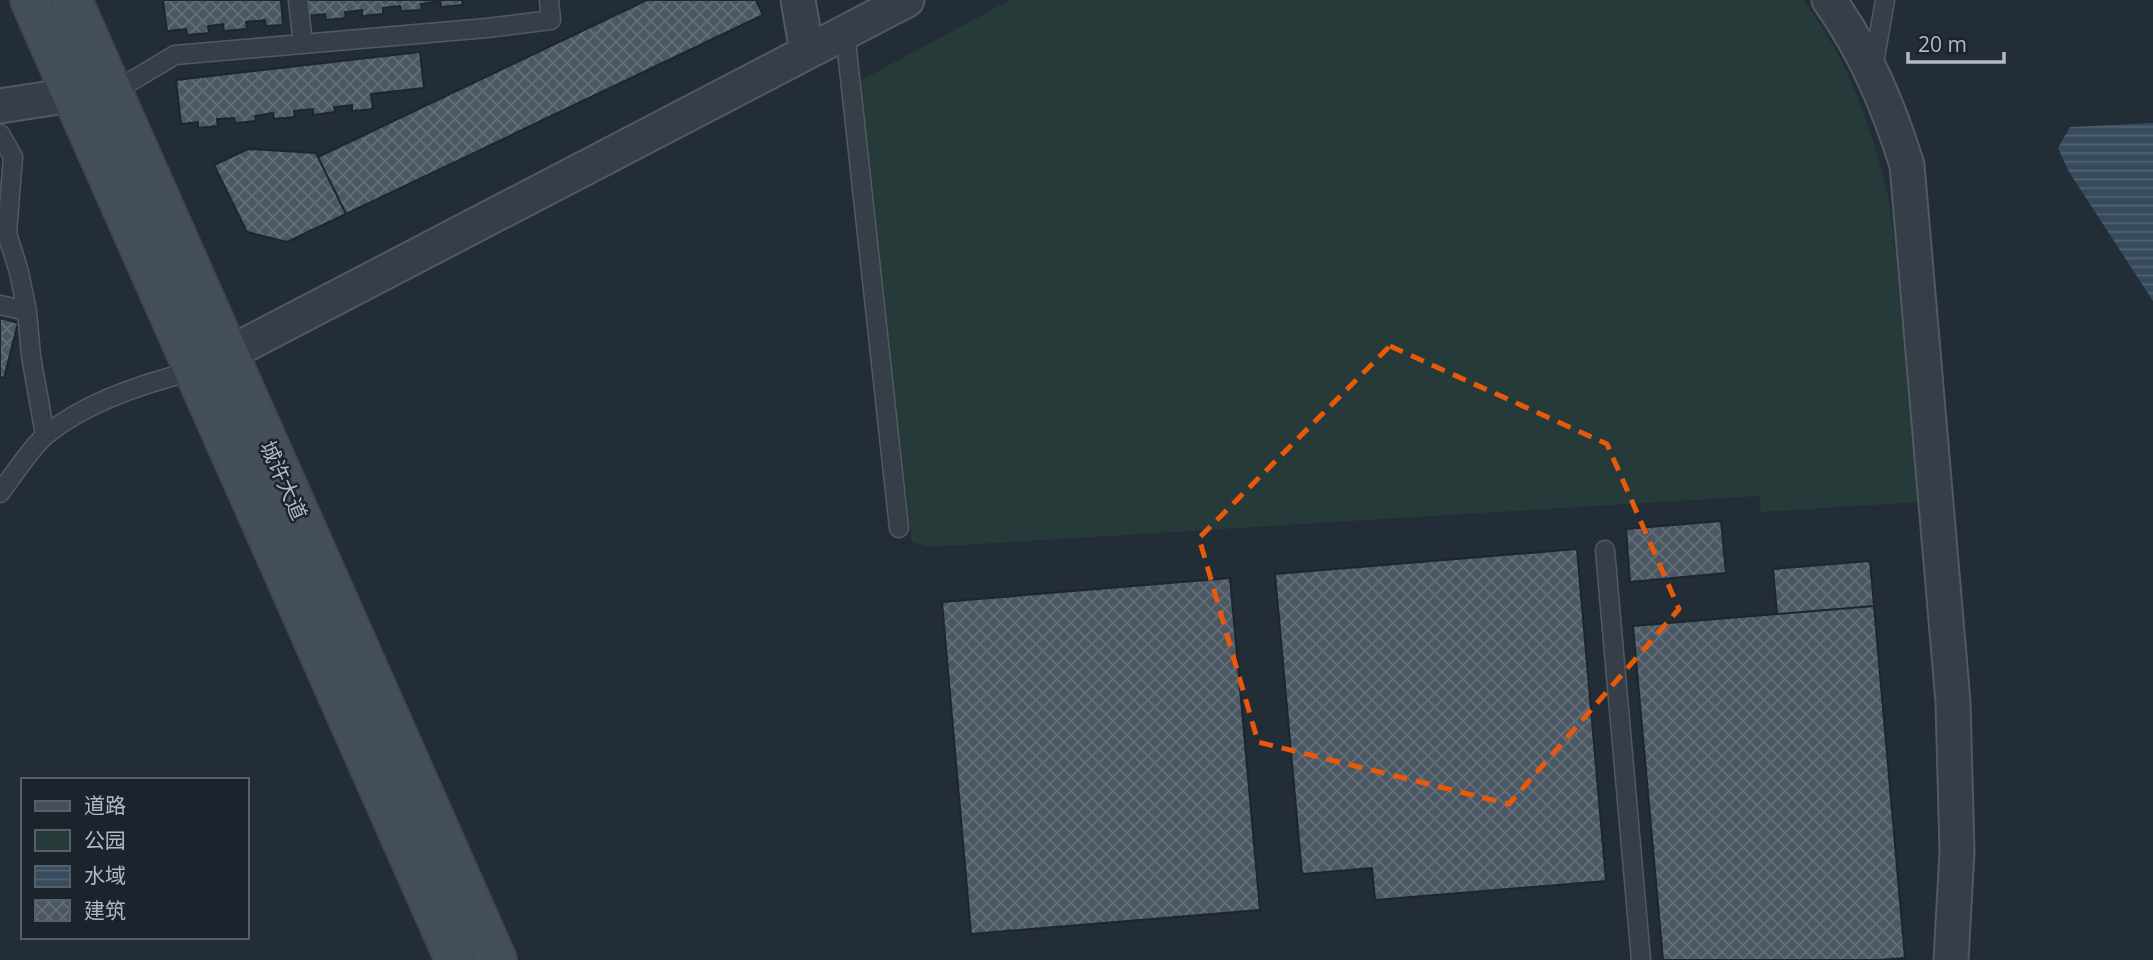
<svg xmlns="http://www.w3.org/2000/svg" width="2153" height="960" viewBox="0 0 2153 960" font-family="'Open Sans','Noto Sans SC',sans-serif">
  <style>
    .green { fill: #263a39 }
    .water { fill: url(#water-rules) }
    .building { fill: url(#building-cross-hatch); stroke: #1d262e; stroke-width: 2 }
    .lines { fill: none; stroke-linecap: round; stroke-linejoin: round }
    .service-casing { stroke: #515a62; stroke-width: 21 }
    .minor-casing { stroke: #515a62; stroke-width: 37 }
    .secondary-casing { stroke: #3f4851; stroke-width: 42 }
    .service { stroke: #363f48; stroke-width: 18 }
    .minor { stroke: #363f48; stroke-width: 33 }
    .secondary { stroke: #444f5a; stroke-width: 38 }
    .marked { fill: none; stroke: #e8590c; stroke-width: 5; stroke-dasharray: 14 9; stroke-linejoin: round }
    .labels { text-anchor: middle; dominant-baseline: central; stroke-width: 5; stroke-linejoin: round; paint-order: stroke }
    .street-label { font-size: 21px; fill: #b1bac4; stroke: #1b242c }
  </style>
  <defs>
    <pattern id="water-rules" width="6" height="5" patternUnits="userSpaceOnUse" patternTransform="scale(1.75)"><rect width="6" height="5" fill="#374b5d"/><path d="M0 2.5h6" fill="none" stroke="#526373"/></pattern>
    <pattern id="building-cross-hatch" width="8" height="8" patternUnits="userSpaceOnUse" patternTransform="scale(1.75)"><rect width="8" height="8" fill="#4b5863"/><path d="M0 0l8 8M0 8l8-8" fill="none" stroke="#636e78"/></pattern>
  </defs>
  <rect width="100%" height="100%" fill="#232d37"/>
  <path class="green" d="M1010,0H1803C1850,60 1875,136 1891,210L1920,502L1761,512L1759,496L930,547L912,542L858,82Z"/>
  <path class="water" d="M2153,123V301L2069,172L2058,148L2070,127Z"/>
  <path class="building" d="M163,0H281L283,25L266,26L265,20L246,22L247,29L224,31L223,24L208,26L209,33L187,35L186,29L167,31Z
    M306,0H462L463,5L441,7L440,1L421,4L422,10L401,11L400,6L383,8V14L362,16V10L345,12L346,18L326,20L325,14L308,16Z
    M647,0H756L763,15L346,214L318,157Z
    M420,52L424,88L371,94L373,109L352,111V105L334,107L335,112L313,115V109L294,111L295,117L274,119L273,113L255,116L256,121L235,123L234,118L217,119L218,126L198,128V122L181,124L176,80Z
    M248,149L316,153L346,214L287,242L247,232L214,165Z
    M0,318L18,323L4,378L0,377Z
    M1721,521L1726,573L1630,582L1626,529Z
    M1577,549L1606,881L1375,900L1372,868L1302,874L1275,574Z
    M1870,561L1874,606L1777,614L1773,569Z
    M1230,578L1260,910L971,934L942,602Z
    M1874,606L1905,958L1879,960H1663L1633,626Z"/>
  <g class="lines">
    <defs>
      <path id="service" d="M298,0L303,44
        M845,32L899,528
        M1873,69L1885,0
        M113,92L175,55L487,28L551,20L549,0
        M0,134L13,157L7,233L19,272L27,311L31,356L45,435
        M0,305L27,311
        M0,493C12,477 32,446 47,434C88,401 144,383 194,371
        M1605,550L1641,960"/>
      <path id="minor" d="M798,0L807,52
        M1829,0C1866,52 1888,105 1907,165L1953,702L1957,852L1951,960
        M0,106L72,95
        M228,354L907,0"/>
      <path id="secondary" d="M30,0L455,960
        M72,0L497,960"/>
    </defs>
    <use href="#service" class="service-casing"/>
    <use href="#minor" class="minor-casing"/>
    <use href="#secondary" class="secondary-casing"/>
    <use href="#service" class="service"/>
    <use href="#minor" class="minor"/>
    <use href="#secondary" class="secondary"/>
  </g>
  <path class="marked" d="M1390,346L1607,444L1679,609L1509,804L1258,742L1199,538Z"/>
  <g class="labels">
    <g class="street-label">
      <text transform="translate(284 480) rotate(66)">城许大道</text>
    </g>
  </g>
  <rect x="21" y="778" width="228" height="161" fill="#1b242c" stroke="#576069" stroke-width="2"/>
  <rect x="35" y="801" width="35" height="10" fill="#444f5a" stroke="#576069" stroke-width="2"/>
  <text x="84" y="813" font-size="21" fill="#b1bac4">道路</text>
  <rect x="35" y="830" width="35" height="21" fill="#263a39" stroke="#576069" stroke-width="2"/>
  <text x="84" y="848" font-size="21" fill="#b1bac4">公园</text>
  <rect x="35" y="866" width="35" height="21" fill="url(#water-rules)" stroke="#576069" stroke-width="2"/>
  <text x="84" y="883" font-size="21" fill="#b1bac4">水域</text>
  <rect x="35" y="900" width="35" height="21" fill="url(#building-cross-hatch)" stroke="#576069" stroke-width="2"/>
  <text x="84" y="918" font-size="21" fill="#b1bac4">建筑</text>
  <path d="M1908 52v10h96v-10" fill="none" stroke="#b1bac4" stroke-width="3.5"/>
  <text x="1918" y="52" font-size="21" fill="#b1bac4" stroke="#1b242c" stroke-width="5" paint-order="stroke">20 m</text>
</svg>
